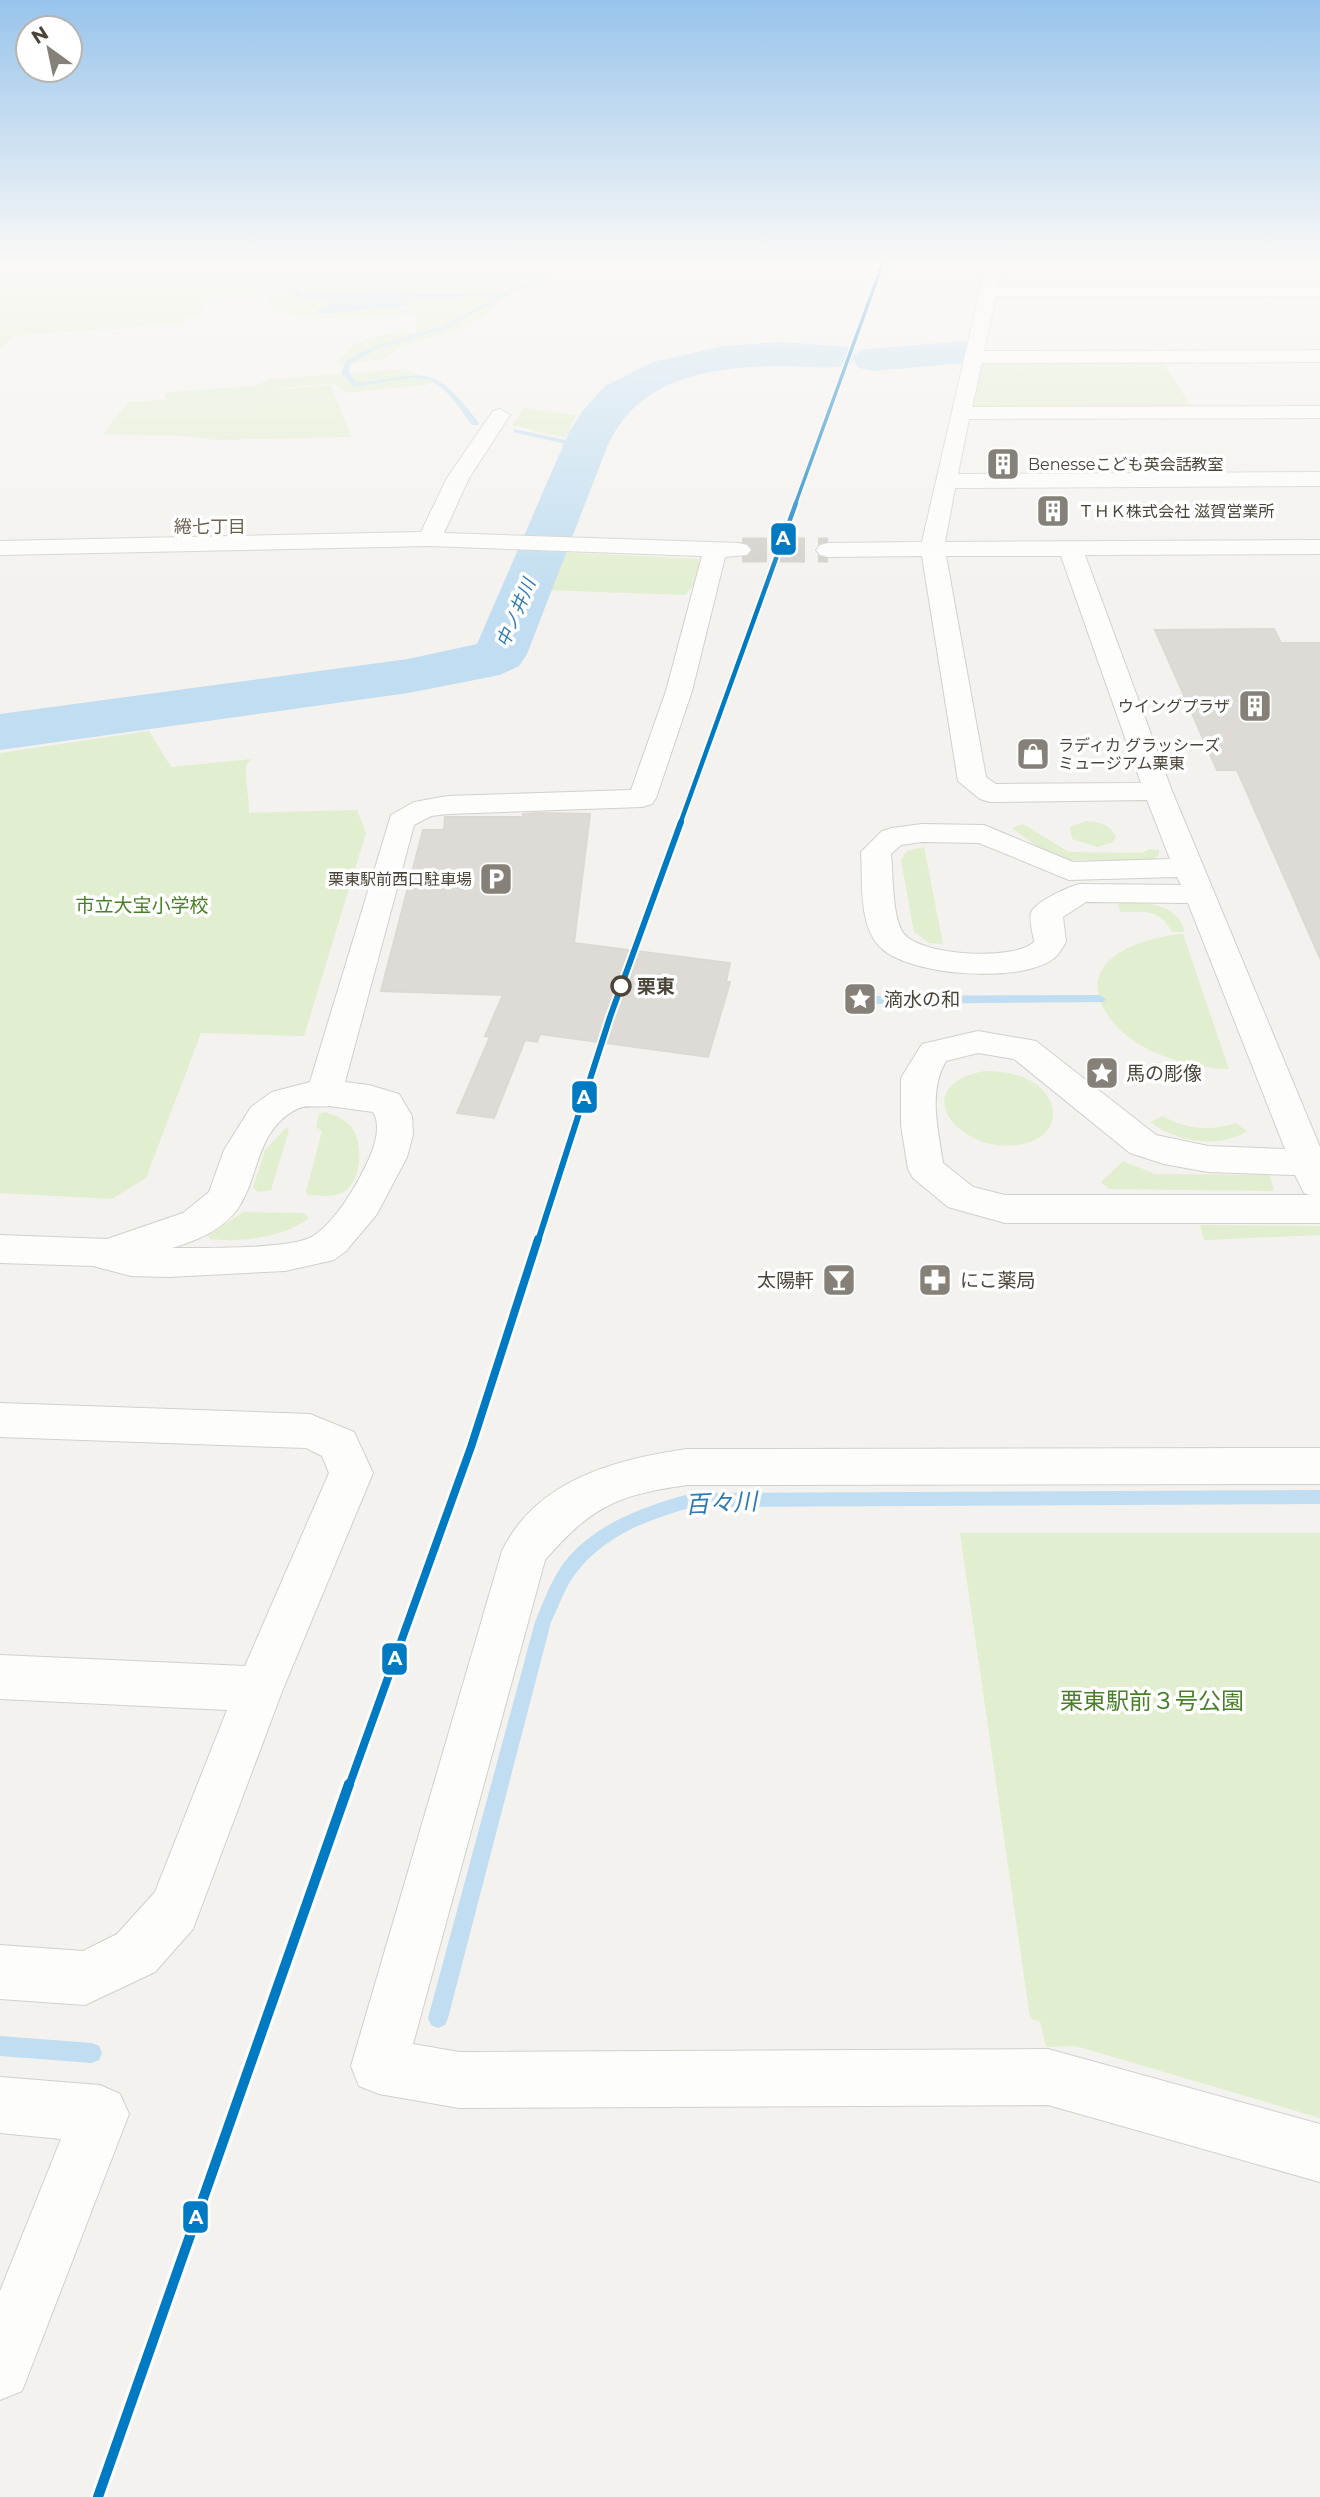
<svg xmlns="http://www.w3.org/2000/svg" width="1320" height="2497" viewBox="0 0 1320 2497" font-family="Montserrat,'Noto Sans JP',sans-serif">
  <style>
    .green { fill: #e1eecf }
    .water { fill: #c0ddf1 }
    .lines { fill: none; stroke-linecap: round; stroke-linejoin: round }
    .stream { fill: #c0ddf1; fill-rule: evenodd }
    .river { fill: #c0ddf1; fill-rule: evenodd }
    .building { fill: #dedbd6; stroke: #dcd9d4; stroke-width: 2 }
    .minor-tunnel { stroke: #d2cfca; stroke-width: 25; stroke-dasharray: 25 13; stroke-linecap: butt }
    .minor-casing { stroke: #d2d0cb; stroke-width: 2 }
    .minor { fill: #fdfdfc; fill-rule: evenodd }
    .rail-1-far4-casing { stroke: #fff; stroke-width: 6 }
    .rail-1-far3-casing { stroke: #fff; stroke-width: 8 }
    .rail-1-far2-casing { stroke: #fff; stroke-width: 10 }
    .rail-1-far1-casing { stroke: #fff; stroke-width: 13 }
    .rail-1-casing { stroke: #fff; stroke-width: 16 }
    .rail-1-far4 { stroke: #007ac2; stroke-width: 3.5 }
    .rail-1-far3 { stroke: #007ac2; stroke-width: 4.5 }
    .rail-1-far2 { stroke: #007ac2; stroke-width: 6 }
    .rail-1-far1 { stroke: #007ac2; stroke-width: 8 }
    .rail-1 { stroke: #007ac2; stroke-width: 10 }
    .stop-dot { fill: #fff; stroke: #4b4439; stroke-width: 3.5 }
    .labels { text-anchor: middle; dominant-baseline: central; stroke-width: 7; stroke-linejoin: round; paint-order: stroke }
    .far-poi-label { font-size: 16px; fill: #4b4439; stroke: #fff; text-anchor: start }
    .far-neighbourhood-label { font-size: 18px; fill: #6e6250; stroke: #fff }
    .far-water-label { font-size: 18px; font-style: italic; fill: #2e7ab2; stroke: #fff }
    .park-label { font-size: 19px; fill: #4a7f2a; stroke: #fff }
    .stop-label { font-size: 19px; font-weight: bold; fill: #4b4439; stroke: #fff; text-anchor: start }
    .poi-label { font-size: 19px; fill: #4b4439; stroke: #fff; text-anchor: start }
    .near-park-label { font-size: 23px; fill: #4a7f2a; stroke: #fff }
    .near-water-label { font-size: 24px; font-style: italic; fill: #2e7ab2; stroke: #fff }
    .line-badge { stroke: #fff; stroke-width: 2.5 }
    .badge-label { font-size: 19px; text-anchor: middle; font-weight: bold; fill: #fff }
  </style>
  <rect width="100%" height="100%" fill="#f4f2ee"/>
  <path class="green" d="M0,260H583L509,295L481,318L458,330L403,346L383,359L337,365C352,333 386,335 417,332L415,314L320,319L269,311L267,295L210,298L205,300L201,315L186,318L182,324L12,336L0,351Z
    M990,361H1163L1192,408L982,409L973,405L981,364Z
    M403,369L435,381L427,385L346,393L334,383L244,392L331,385L351,437L216,440L185,436L103,434L128,402L166,400L164,394L170,392L254,386L271,379Z
    M524,408L576,415L565,438L512,425Z
    M559,552L700,559L695,584L685,595L542,590Z
    M149,731L171,767L252,759L246,765C245,783 249,796 249,813L357,810L366,833L304,1036L201,1033L146,1178L112,1199L0,1193V753Z
    M1086,821C1098,822 1111,824 1116,837L1113,842L1098,847L1072,839L1070,827Z
    M1023,824L1069,852L1142,853L1149,849L1159,850V855L1150,861L1068,860L1050,856L1012,828Z
    M924,847L943,944L929,943L914,932L901,860L907,851Z
    M1117,902C1143,903 1177,901 1185,932H1172C1161,909 1143,911 1121,912Z
    M1183,934L1229,1069C1191,1068 1139,1054 1113,1022C1067,965 1134,938 1183,934Z
    M984,1071C1001,1071 1016,1073 1031,1081C1060,1097 1062,1133 1027,1143C968,1161 899,1089 984,1071Z
    M325,1112C336,1116 346,1119 353,1129C364,1147 362,1189 336,1195C328,1197 317,1195 308,1195L306,1192L322,1131L316,1127L319,1114Z
    M1163,1116C1187,1130 1210,1131 1236,1123L1247,1131C1219,1149 1177,1142 1150,1122Z
    M286,1128L289,1130L271,1190L258,1192L253,1188L265,1150Z
    M1123,1161L1155,1174L1270,1175L1274,1191L1109,1189L1101,1182Z
    M243,1212L304,1213L309,1218C286,1237 239,1243 210,1239L208,1236Z
    M1200,1225L1320,1226V1235L1204,1240Z
    M960,1533H1320V2118L1076,2046L1046,2047L1040,2022L1030,2018Z"/>
  <path class="water" d="M297,282L301,292L308,294L400,290L414,294H467L457,300L412,298L408,300L410,306L320,314L317,310L330,303C319,295 305,303 294,295Z"/>
  <g class="lines">
    <path class="stream" d="M576,260H583L506,296L447,328L379,348L351,363L349,373L356,383C427,375 431,360 479,423L478,425H472C461,410 448,389 431,381C414,373 373,385 354,387L341,373L346,361L375,346L443,326L496,297L467,296L465,293H503Z
      M514,429L584,444L588,446L584,448L517,433H514Z
      M1100,995L1106,999L1104,1002L870,1004L864,1000L870,996Z
      M1320,1490V1504L693,1507C649,1519 605,1535 576,1573C565,1587 559,1606 551,1622L448,2018L445,2025L438,2028L431,2025L428,2018L535,1622C543,1603 551,1581 563,1564C594,1523 645,1506 693,1493Z
      M0,2036L92,2043L99,2046L102,2053L99,2060L92,2063L0,2056Z"/>
    <path class="river" d="M962,341L976,344L982,353L976,362L874,371L859,368L853,359L850,365C827,370 803,366 780,366C711,367 638,377 607,447L527,654L519,666L500,675L408,693L0,750V714L408,659L477,644L569,432L584,409L605,386L653,362L723,346L781,342L850,347L856,356L859,350Z"/>
  </g>
  <path class="building" d="M1274,629L1281,643H1320V958L1237,770H1217L1155,630Z
    M538,813L590,814L574,943L730,963L726,982H730L708,1057L540,1034L537,1042L525,1040L494,1118L457,1113L490,1037L485,1036L503,995L381,991L423,830H444L445,817H523V814Z"/>
  <g class="lines">
    <path class="minor-tunnel" d="M742,550H828"/>
    <defs>
      <path id="minor" d="M987,260H1004L998,286H1320V296H996L984,351L1320,350V362L982,363L972,407L1320,406V418L969,419L958,474L1320,472V486L955,488L945,542L1320,540V554L1085,555L1172,791L1320,1147V1223H1005L948,1207L913,1178L908,1169L901,1125V1078L922,1044L978,1031L1036,1041L1156,1135L1208,1146L1285,1149L1188,903L1086,902L1063,917L1066,942C1062,948 1059,955 1053,959C1020,984 906,976 879,946C858,923 863,880 861,852L882,831L892,828L922,824L984,825L1073,862L1170,859L1147,800L990,802L980,799L958,781L922,556L828,557L820,555L816,550L820,545L828,543L922,542ZM946,556H1061L1141,783L996,784L986,777ZM922,842L979,843L1069,880L1177,877L1181,885L1080,884C1070,886 1034,902 1031,913C1029,920 1033,934 1034,942C1014,961 922,956 904,934C892,920 893,873 891,854L901,845ZM978,1053L1014,1059L1130,1153L1164,1164L1208,1172L1295,1175L1304,1193L1310,1195H1005L973,1187L943,1163C938,1129 928,1091 946,1061Z
        M500,409L510,415L469,478L444,533L739,543L747,545L751,550L747,555L725,557L692,691L656,798L652,804L642,807L448,814L431,816L414,825L345,1082L369,1085L399,1094L412,1116L413,1135L407,1157L377,1214L346,1251L334,1260L285,1271L168,1277L131,1276L93,1266L0,1263V1235L107,1239L183,1213L209,1192L224,1150L251,1107L272,1092L310,1082L391,815L414,802L448,796L631,790L666,691L702,556L429,546L0,555V541L421,532L447,478L493,411ZM329,1106L373,1112C382,1126 374,1149 367,1163C357,1185 331,1230 307,1239C280,1249 203,1248 172,1248C195,1241 221,1231 237,1210C260,1177 255,1130 297,1109C307,1104 319,1108 329,1106Z
        M0,1403L310,1414L354,1432L373,1473L283,1689L193,1929L155,1972L85,2005L0,1999V1945L83,1951L117,1934L155,1892L227,1710L0,1699V1655L245,1666L329,1473L322,1456L306,1448L0,1437Z
        M1320,1448V1484L687,1485C617,1495 592,1506 545,1560L413,2044L459,2052L1048,2049L1320,2124V2182L1048,2105L459,2108L379,2094L359,2086L351,2066L502,1551C536,1480 616,1459 687,1449Z
        M0,2077L100,2085L120,2094L129,2114L22,2391L0,2400V2291L61,2139L0,2133Z"/>
    </defs>
    <use href="#minor" class="minor-casing"/>
    <use href="#minor" class="minor"/>
    <defs>
      <path id="rail-1-far4" d="M795,505L884,260"/>
      <path id="rail-1-far3" d="M680,824L796,503"/>
      <path id="rail-1-far2" d="M538,1241L610,1017L681,822"/>
      <path id="rail-1-far1" d="M349,1786L471,1447L538,1239"/>
      <path id="rail-1" d="M98,2497L349,1784"/>
    </defs>
    <use href="#rail-1-far4" class="rail-1-far4-casing"/>
    <use href="#rail-1-far3" class="rail-1-far3-casing"/>
    <use href="#rail-1-far2" class="rail-1-far2-casing"/>
    <use href="#rail-1-far1" class="rail-1-far1-casing"/>
    <use href="#rail-1" class="rail-1-casing"/>
    <use href="#rail-1-far4" class="rail-1-far4"/>
    <use href="#rail-1-far3" class="rail-1-far3"/>
    <use href="#rail-1-far2" class="rail-1-far2"/>
    <use href="#rail-1-far1" class="rail-1-far1"/>
    <use href="#rail-1" class="rail-1"/>
  </g>
  <linearGradient id="sky" x2="0" y2="1"><stop stop-color="#98c4ec"/><stop offset="0.43" stop-color="#faf9f7"/><stop offset="1" stop-color="#faf9f7" stop-opacity="0"/></linearGradient>
  <rect width="1320" height="609" fill="url(#sky)"/>
  <defs>
    <symbol id="building-square" viewBox="-11 -11 22 22"><rect x="-9" y="-9" width="18" height="18" rx="4" fill="#868178" stroke="#fff"/><path d="M-4-6H4V6H1V3H-1V6H-4ZM-2.5-4.3h1.7v1.8h-1.7ZM.8-4.3h1.7v1.8H.8ZM-2.5-1h1.7V.8h-1.7ZM.8-1h1.7V.8H.8Z" fill="#fff"/></symbol>
    <symbol id="shop-square" viewBox="-11 -11 22 22"><rect x="-9" y="-9" width="18" height="18" rx="4" fill="#868178" stroke="#fff"/><path d="M-5-2.5h2.3a2.7 3.5 0 0 1 5.4 0H5L5.5 6h-11ZM-1.5-2.5h3a1.5 2.3 0 0 0-3 0Z" fill="#fff"/></symbol>
    <symbol id="parking-square" viewBox="-11 -11 22 22"><rect x="-9" y="-9" width="18" height="18" rx="4" fill="#868178" stroke="#fff"/><path d="M-3.5-5.5H1a3.5 3.5 0 0 1 0 7H-1V5.5H-3.5ZM-1-3.4V-.6H.8a1.4 1.4 0 0 0 0-2.8Z" fill="#fff"/></symbol>
    <symbol id="sight-square" viewBox="-11 -11 22 22"><rect x="-9" y="-9" width="18" height="18" rx="4" fill="#868178" stroke="#fff"/><path d="M0-6L1.8-2.2L6-1.7L2.9 1.2L3.7 5.4L0 3.3L-3.7 5.4L-2.9 1.2L-6-1.7L-1.8-2.2Z" fill="#fff"/></symbol>
    <symbol id="bar-square" viewBox="-11 -11 22 22"><rect x="-9" y="-9" width="18" height="18" rx="4" fill="#868178" stroke="#fff"/><path d="M-6-5H6L.8 .8V4.5H3.5V6h-7V4.5H-.8V.8Z" fill="#fff"/></symbol>
    <symbol id="pharmacy-square" viewBox="-11 -11 22 22"><rect x="-9" y="-9" width="18" height="18" rx="4" fill="#868178" stroke="#fff"/><path d="M-2-6h4v4h4v4h-4v4h-4v-4h-4v-4h4Z" fill="#fff"/></symbol>
  </defs>
  <g fill-rule="evenodd">
    <use href="#building-square" x="984" y="445" width="38" height="38"/>
    <use href="#building-square" x="1034" y="492" width="38" height="38"/>
    <use href="#building-square" x="1236" y="687" width="38" height="38"/>
    <use href="#shop-square" x="1014" y="735" width="38" height="38"/>
    <use href="#parking-square" x="477" y="860" width="38" height="38"/>
    <use href="#sight-square" x="841" y="980" width="38" height="38"/>
    <use href="#sight-square" x="1083" y="1054" width="38" height="38"/>
    <use href="#bar-square" x="820" y="1261" width="38" height="38"/>
    <use href="#pharmacy-square" x="916" y="1261" width="38" height="38"/>
  </g>
  <circle class="stop-dot" cx="621" cy="986" r="9"/>
  <g class="labels">
    <g class="far-poi-label">
      <text x="1028" y="464">Benesseこども英会話教室</text>
      <text x="1078" y="511">ＴＨＫ株式会社 滋賀営業所</text>
      <text x="1230" y="706" text-anchor="end">ウイングプラザ</text>
      <text x="1058" y="745">ラディカ グラッシーズ<tspan x="1058" dy="18">ミュージアム栗東</tspan></text>
      <text x="472" y="879" text-anchor="end">栗東駅前西口駐車場</text>
    </g>
    <g class="far-neighbourhood-label">
      <text x="210" y="527">綣七丁目</text>
    </g>
    <g class="far-water-label">
      <text transform="translate(516 613) rotate(-67)">中ノ井川</text>
    </g>
    <g class="park-label">
      <text x="142" y="905">市立大宝小学校</text>
    </g>
    <g class="stop-label">
      <text x="637" y="986">栗東</text>
    </g>
    <g class="poi-label">
      <text x="884" y="999">滴水の和</text>
      <text x="1126" y="1073">馬の彫像</text>
      <text x="814" y="1280" text-anchor="end">太陽軒</text>
      <text x="960" y="1280">にこ薬局</text>
    </g>
    <g class="near-park-label">
      <text x="1152" y="1701">栗東駅前３号公園</text>
    </g>
    <g class="near-water-label">
      <text transform="translate(721 1503) rotate(-3)">百々川</text>
    </g>
  </g>
  <g class="line-badge">
    <rect x="770" y="522" width="27" height="34" rx="7" fill="#007ac2"/>
    <rect x="571" y="1080" width="27" height="34" rx="7" fill="#007ac2"/>
    <rect x="381" y="1642" width="27" height="34" rx="7" fill="#007ac2"/>
    <rect x="182" y="2200" width="27" height="34" rx="7" fill="#007ac2"/>
  </g>
  <g class="badge-label">
    <text x="783" y="545">A</text>
    <text x="584" y="1104">A</text>
    <text x="395" y="1665">A</text>
    <text x="196" y="2224">A</text>
  </g>
  <g transform="translate(49 49) rotate(327)"><circle r="33" fill="#ffffff" stroke="#b7b4b0" stroke-width="2"/>
  <path d="M0-5L12 26L0 18L-12 26Z" fill="#868178"/>
  <text y="-10" font-size="19" font-weight="bold" text-anchor="middle" fill="#4b4439">N</text>
  </g>
</svg>
